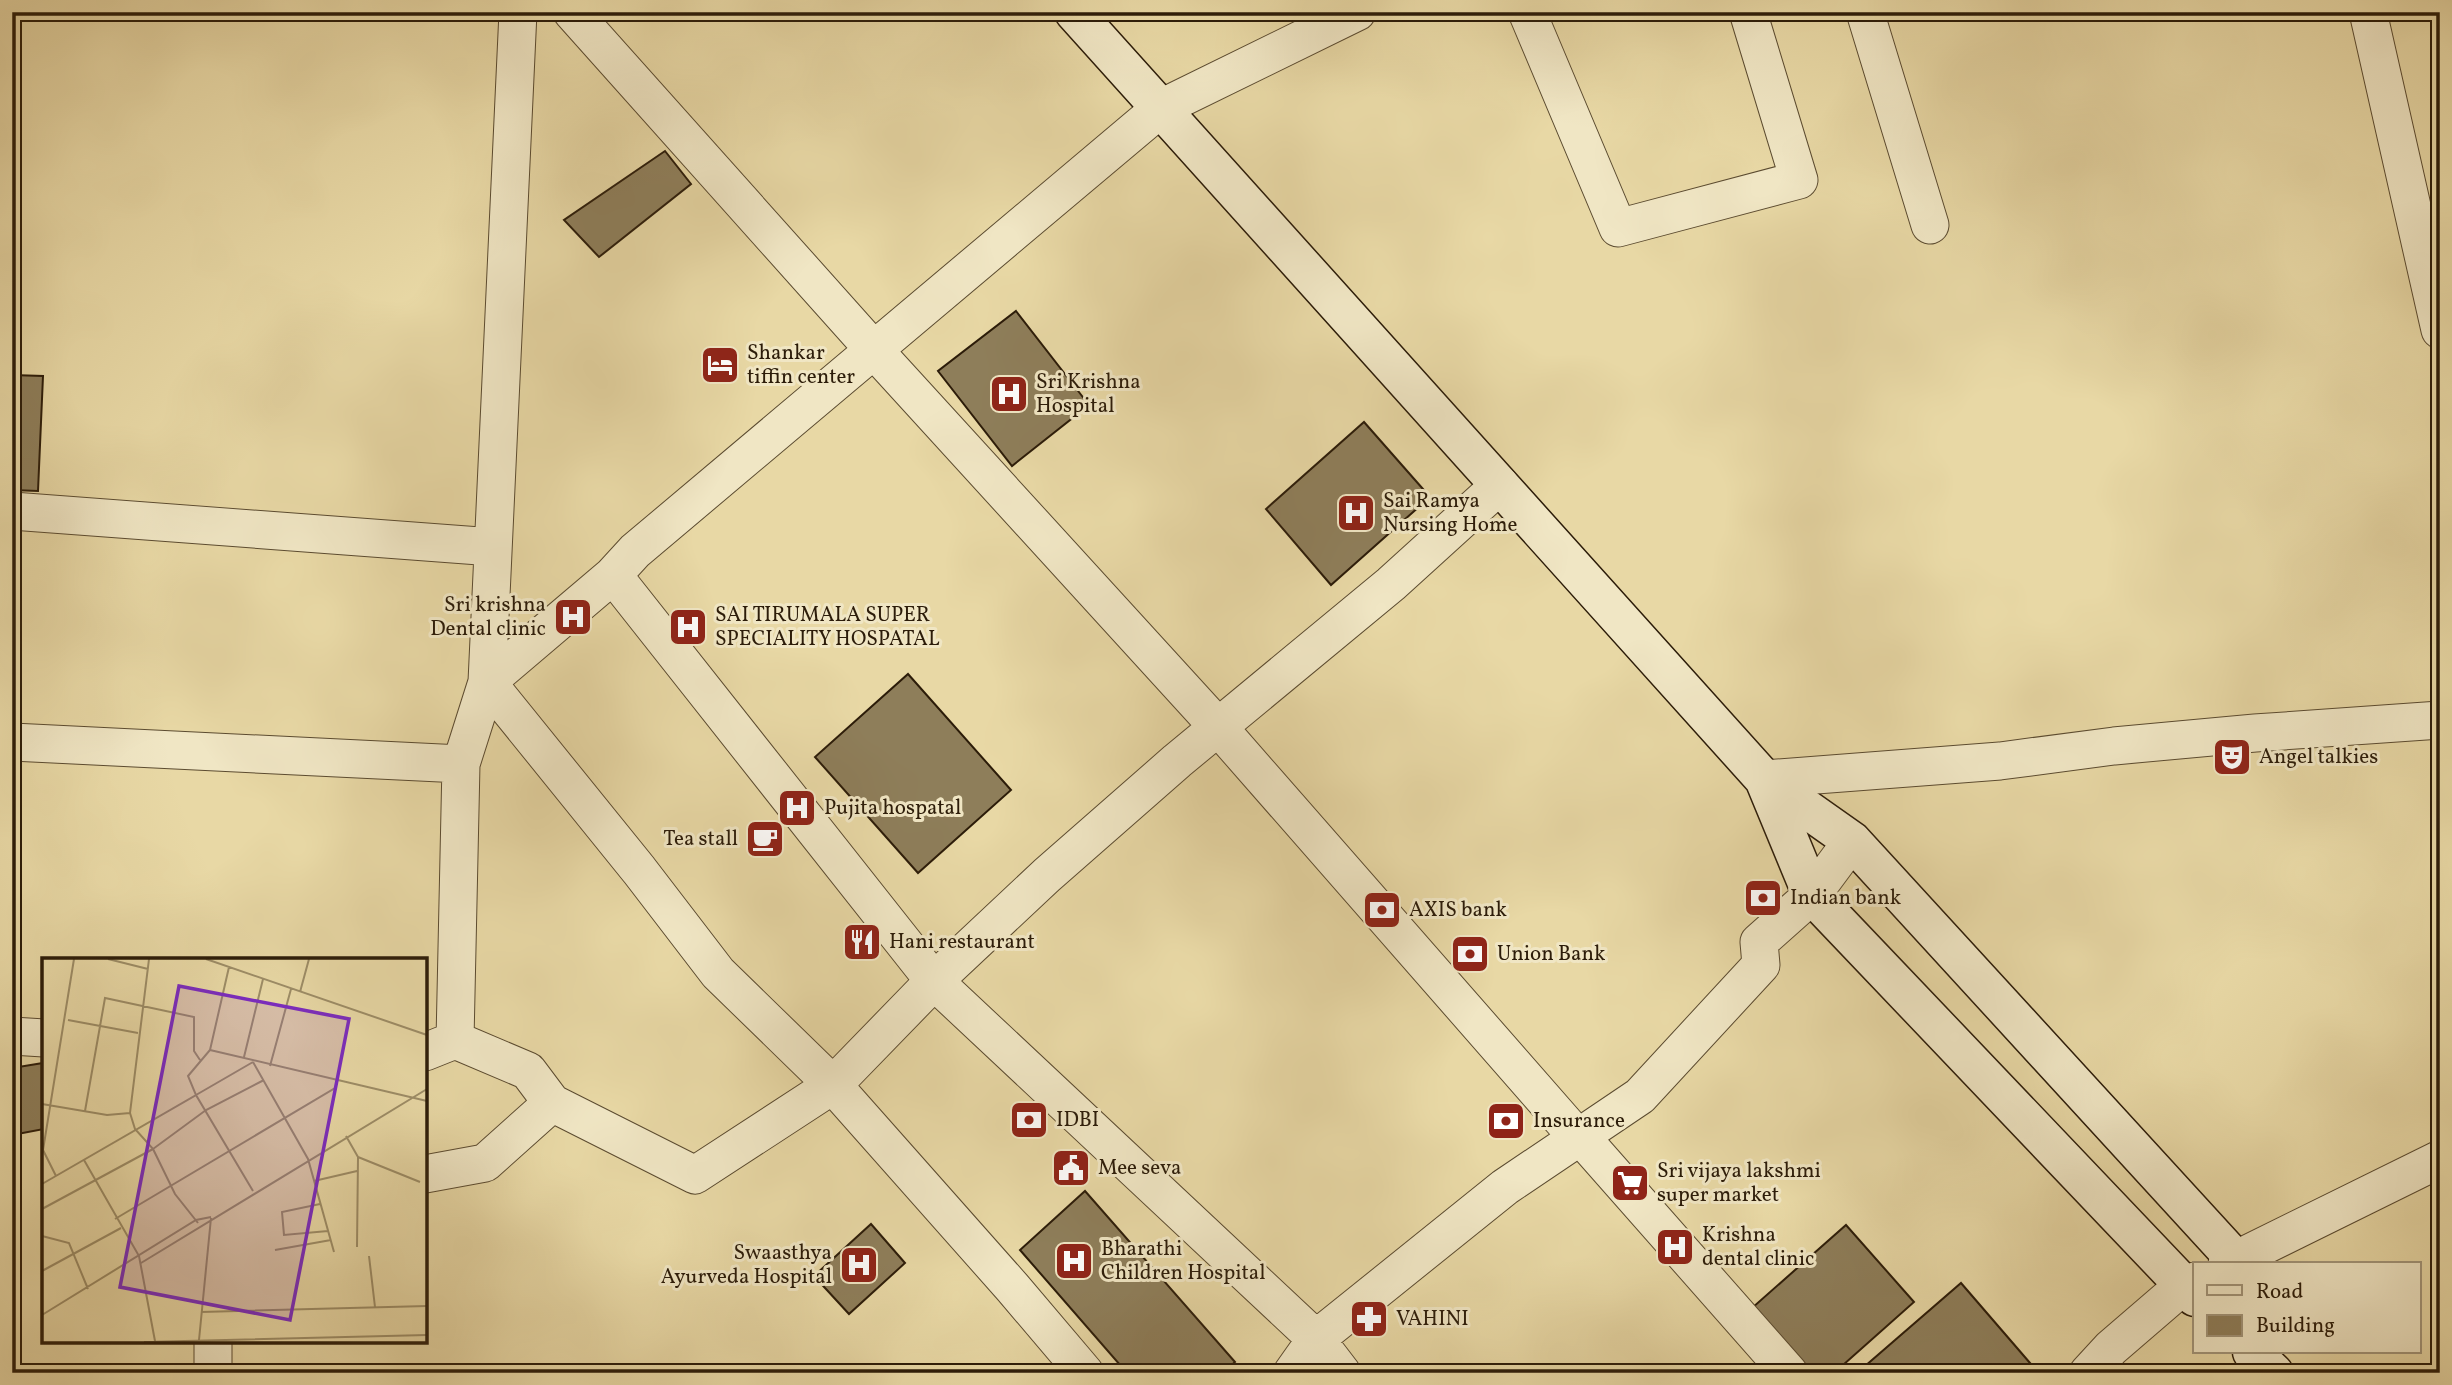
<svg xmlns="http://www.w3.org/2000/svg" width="2452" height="1385" viewBox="0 0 2452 1385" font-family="Vollkorn,serif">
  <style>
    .building { fill: #8e7e5a; stroke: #2c1c09; stroke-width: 2 }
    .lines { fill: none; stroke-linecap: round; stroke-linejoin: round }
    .street-casing { stroke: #5b4b30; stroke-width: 39 }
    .secondary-casing { stroke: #2c1c09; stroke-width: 41 }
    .street { stroke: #f0e6c4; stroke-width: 37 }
    .secondary { stroke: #f0e6c4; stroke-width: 38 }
    .labels { text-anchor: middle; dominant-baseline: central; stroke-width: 6; stroke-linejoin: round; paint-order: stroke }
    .poi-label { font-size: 21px; fill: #2c1c09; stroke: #f0e6c4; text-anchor: start }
    .inset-road { fill: none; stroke: #9d8d67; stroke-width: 2 }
    .view { fill: #7b2cbf; fill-opacity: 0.15; stroke: #7b2cbf; stroke-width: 3.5 }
    .inset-edge { fill: none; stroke: #2c1c09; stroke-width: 3.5 }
  </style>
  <rect width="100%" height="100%" fill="#e8d8a5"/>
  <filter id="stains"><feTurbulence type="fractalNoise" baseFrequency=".00286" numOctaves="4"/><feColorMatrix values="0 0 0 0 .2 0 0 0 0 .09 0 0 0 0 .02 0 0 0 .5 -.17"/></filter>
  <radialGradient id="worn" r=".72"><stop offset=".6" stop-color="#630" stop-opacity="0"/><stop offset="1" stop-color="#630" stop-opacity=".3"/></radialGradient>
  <path class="building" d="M665,151L691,184L599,257L564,220Z
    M1016,311L1089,405L1012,466L938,371Z
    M12,375L43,376L38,491L12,490Z
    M1364,422L1430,497L1331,585L1266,509Z
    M908,674L1011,790L918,873L815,757Z
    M43,1063L44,1129L12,1135V1068Z
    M1085,1191L1235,1362L1223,1373H1127L1020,1250Z
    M871,1224L905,1263L849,1314L814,1276Z
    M1846,1225L1914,1302L1834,1373H1809L1752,1308Z
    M1961,1283L2030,1363L2018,1373H1857Z"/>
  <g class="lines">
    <defs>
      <path id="street" d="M572,12L874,350L1219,728L1578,1138L1581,1137L1789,1373
        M1527,12L1618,228L1799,180L1748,12
        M1865,12L1930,225
        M2368,12L2440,330
        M12,511L493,547
        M613,575L934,981L1316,1339L1292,1373
        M487,682L639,870L718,973L833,1085L934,981L1047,875L1177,761L1391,584L1500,485
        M487,682L613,575L635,551L1161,108L1357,12
        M12,742L461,764
        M1764,779L2000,761L2114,746L2255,733L2440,720
        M12,1036L44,1038
        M455,1040L461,764L487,682L518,12
        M425,1052L455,1040L528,1071L552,1103L695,1175L833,1085L1012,1287L1085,1373
        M425,1174L485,1163L552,1103
        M2227,1264L2440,1159
        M213,1341V1373
        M1342,1373L1316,1339L1505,1187L1640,1096L1761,965L1759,942L1812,895L1852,841
        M2088,1373L2111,1348L2183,1286L2195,1281"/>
      <path id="secondary" d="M1074,12L1764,779L1852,841L2236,1260
        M1764,779L1812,895L2195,1297
        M2252,1352L2274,1373"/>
    </defs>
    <use href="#street" class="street-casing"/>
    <use href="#secondary" class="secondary-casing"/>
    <use href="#street" class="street"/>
    <use href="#secondary" class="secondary"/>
  </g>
  <defs>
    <symbol id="hotel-square" viewBox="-11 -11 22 22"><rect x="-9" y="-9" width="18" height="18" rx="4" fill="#8f2418" stroke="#f0e6c4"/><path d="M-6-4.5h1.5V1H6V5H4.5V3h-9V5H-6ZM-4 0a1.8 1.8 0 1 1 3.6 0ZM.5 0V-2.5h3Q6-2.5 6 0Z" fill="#fff"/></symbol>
    <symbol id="hospital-square" viewBox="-11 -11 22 22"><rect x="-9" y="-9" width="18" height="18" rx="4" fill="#8f2418" stroke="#f0e6c4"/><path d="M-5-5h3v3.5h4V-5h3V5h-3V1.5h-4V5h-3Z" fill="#fff"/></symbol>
    <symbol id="theatre-square" viewBox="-11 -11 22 22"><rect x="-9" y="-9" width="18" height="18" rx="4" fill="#8f2418" stroke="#f0e6c4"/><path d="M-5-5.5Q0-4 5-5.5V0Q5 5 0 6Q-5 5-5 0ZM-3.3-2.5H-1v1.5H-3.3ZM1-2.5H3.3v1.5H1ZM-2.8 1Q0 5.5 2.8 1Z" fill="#fff"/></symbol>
    <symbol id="cafe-square" viewBox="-11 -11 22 22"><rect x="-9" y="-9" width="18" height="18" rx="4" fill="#8f2418" stroke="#f0e6c4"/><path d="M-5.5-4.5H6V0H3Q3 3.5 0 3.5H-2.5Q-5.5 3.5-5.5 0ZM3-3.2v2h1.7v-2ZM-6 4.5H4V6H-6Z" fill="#fff"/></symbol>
    <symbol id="bank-square" viewBox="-11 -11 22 22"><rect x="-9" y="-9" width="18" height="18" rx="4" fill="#8f2418" stroke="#f0e6c4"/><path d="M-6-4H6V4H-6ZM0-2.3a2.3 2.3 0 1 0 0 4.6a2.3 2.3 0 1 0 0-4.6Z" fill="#fff"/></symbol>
    <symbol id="restaurant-square" viewBox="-11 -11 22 22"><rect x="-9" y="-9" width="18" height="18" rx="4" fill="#8f2418" stroke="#f0e6c4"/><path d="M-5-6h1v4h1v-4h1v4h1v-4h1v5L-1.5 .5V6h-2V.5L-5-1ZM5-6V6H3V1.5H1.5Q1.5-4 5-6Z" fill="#fff"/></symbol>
    <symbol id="civic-square" viewBox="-11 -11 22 22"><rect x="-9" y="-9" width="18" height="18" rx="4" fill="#8f2418" stroke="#f0e6c4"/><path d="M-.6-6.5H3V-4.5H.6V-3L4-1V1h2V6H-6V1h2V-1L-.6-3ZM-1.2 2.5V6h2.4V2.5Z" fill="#fff"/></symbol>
    <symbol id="supermarket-square" viewBox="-11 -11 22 22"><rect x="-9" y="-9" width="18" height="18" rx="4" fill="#8f2418" stroke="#f0e6c4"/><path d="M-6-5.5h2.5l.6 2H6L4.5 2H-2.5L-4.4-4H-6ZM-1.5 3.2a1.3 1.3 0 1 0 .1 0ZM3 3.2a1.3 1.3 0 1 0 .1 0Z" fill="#fff"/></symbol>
    <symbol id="pharmacy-square" viewBox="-11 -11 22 22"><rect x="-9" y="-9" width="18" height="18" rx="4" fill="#8f2418" stroke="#f0e6c4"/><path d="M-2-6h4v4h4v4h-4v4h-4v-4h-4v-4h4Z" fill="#fff"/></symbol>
  </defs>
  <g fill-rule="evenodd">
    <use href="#hotel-square" x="698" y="343" width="44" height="44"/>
    <use href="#hospital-square" x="987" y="372" width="44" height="44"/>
    <use href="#hospital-square" x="1334" y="491" width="44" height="44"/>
    <use href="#hospital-square" x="551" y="595" width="44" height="44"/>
    <use href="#hospital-square" x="666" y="605" width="44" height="44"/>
    <use href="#theatre-square" x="2210" y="735" width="44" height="44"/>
    <use href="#hospital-square" x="775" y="786" width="44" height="44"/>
    <use href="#cafe-square" x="743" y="817" width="44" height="44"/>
    <use href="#bank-square" x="1741" y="876" width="44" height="44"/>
    <use href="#bank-square" x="1360" y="888" width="44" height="44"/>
    <use href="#restaurant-square" x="840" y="920" width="44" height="44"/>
    <use href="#bank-square" x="1448" y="932" width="44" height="44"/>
    <use href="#bank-square" x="1007" y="1098" width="44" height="44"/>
    <use href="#bank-square" x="1484" y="1099" width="44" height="44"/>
    <use href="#civic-square" x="1049" y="1146" width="44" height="44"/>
    <use href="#supermarket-square" x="1608" y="1161" width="44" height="44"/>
    <use href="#hospital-square" x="1653" y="1225" width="44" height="44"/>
    <use href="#hospital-square" x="1052" y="1239" width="44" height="44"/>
    <use href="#hospital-square" x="837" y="1243" width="44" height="44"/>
    <use href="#pharmacy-square" x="1347" y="1297" width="44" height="44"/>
  </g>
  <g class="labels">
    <g class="poi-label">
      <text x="747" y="353">Shankar<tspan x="747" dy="24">tiffin center</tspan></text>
      <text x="1036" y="382">Sri Krishna<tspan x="1036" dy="24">Hospital</tspan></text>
      <text x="1383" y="501">Sai Ramya<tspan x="1383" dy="24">Nursing Home</tspan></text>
      <text x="546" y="605" text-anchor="end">Sri krishna<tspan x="546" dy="24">Dental clinic</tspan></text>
      <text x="715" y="615">SAI TIRUMALA SUPER<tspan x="715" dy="24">SPECIALITY HOSPATAL</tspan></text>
      <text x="2259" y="757">Angel talkies</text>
      <text x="824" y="808">Pujita hospatal</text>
      <text x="738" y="839" text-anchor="end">Tea stall</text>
      <text x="1790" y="898">Indian bank</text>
      <text x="1409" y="910">AXIS bank</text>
      <text x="889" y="942">Hani restaurant</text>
      <text x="1497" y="954">Union Bank</text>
      <text x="1056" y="1120">IDBI</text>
      <text x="1533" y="1121">Insurance</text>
      <text x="1098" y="1168">Mee seva</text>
      <text x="1657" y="1171">Sri vijaya lakshmi<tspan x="1657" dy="24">super market</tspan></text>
      <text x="1702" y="1235">Krishna<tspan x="1702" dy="24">dental clinic</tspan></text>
      <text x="1101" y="1249">Bharathi<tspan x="1101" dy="24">Children Hospital</tspan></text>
      <text x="832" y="1253" text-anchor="end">Swaasthya<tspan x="832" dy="24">Ayurveda Hospital</tspan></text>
      <text x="1396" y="1319">VAHINI</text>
    </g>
  </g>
  <g transform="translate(42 958)">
    <rect width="385" height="385" fill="#e8d8a5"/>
    <path class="inset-road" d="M66,1L106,11M107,1L88,155L93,171L111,191L164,152L222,122M164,1L385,77M258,34L267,1M26,62L96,75M168,92L385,143M202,99L221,21M211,104L266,201L292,294M211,104L154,137L211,233M228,108L249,31M0,146L65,157L88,155M43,153L63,40L152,59V93L158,102M304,178L316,199L315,289M316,199L378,224M42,202L97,298L113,383M14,218L1,192L32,1M272,223L315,213M0,226L154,137L146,118L168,92L187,9M278,246L240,254L242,277L286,273M0,251L111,191L133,236L156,265M73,261L293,130L295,125M0,278L27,285L46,331M233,292L289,282M327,298L333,349M99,305L385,131M0,313L79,270M159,354L385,348M0,357L154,262L169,259M157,382L169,260M102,384L385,377"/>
    <path class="view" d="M137,28L307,61L248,362L78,329Z"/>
    <rect width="385" height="385" class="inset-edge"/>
  </g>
  <rect width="2452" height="1385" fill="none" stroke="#e8d8a5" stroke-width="42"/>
  <rect x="14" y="14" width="2424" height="1357" fill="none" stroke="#2c1c09" stroke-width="3.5"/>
  <rect x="21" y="21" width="2410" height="1343" fill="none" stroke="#2c1c09" stroke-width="2"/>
  <rect x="2193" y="1262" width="228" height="91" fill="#f0e6c4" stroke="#a29579" stroke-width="2"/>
  <rect x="2207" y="1285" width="35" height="10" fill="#f0e6c4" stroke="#a29579" stroke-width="2"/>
  <text x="2256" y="1298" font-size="21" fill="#2c1c09">Road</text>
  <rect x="2207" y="1315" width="35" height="21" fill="#8e7e5a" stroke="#a29579" stroke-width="2"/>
  <text x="2256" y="1332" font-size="21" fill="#2c1c09">Building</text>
  <rect width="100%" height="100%" filter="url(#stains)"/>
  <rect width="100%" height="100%" fill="url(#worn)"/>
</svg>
